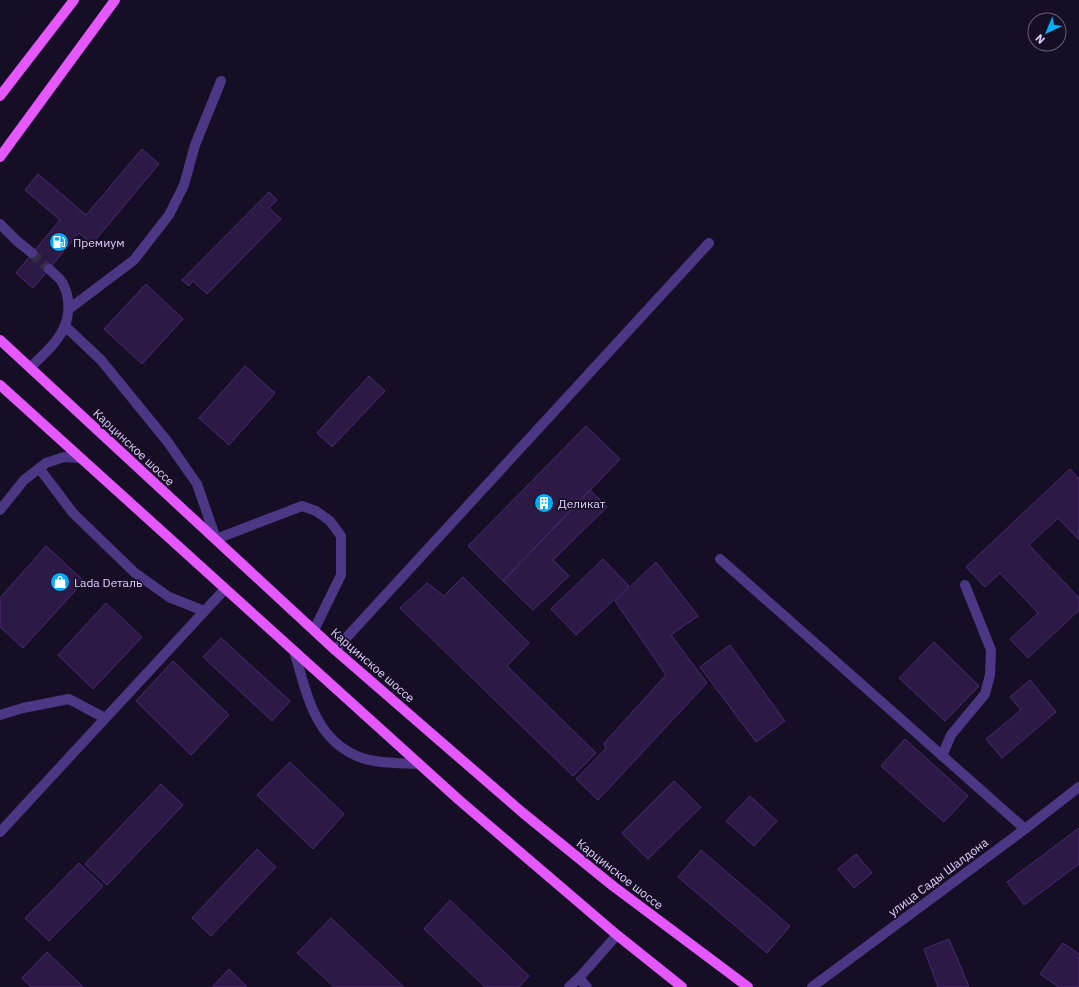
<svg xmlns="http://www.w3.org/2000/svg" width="1079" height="987" viewBox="0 0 1079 987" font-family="'IBM Plex Sans',sans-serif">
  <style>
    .building { fill: #2c1945; stroke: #482b72 }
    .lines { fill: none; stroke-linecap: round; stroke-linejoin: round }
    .minor-tunnel { stroke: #342b45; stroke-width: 10; stroke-dasharray: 10 5; stroke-linecap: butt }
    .minor { stroke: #4b3784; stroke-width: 10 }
    .major { stroke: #e557ff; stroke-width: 10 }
    .labels { text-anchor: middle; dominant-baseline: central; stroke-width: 3.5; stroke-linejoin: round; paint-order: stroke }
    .poi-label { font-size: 12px; fill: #e0d0ff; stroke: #160e24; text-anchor: start }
    .street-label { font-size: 12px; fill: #e0d0ff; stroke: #160e24 }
  </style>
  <rect width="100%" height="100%" fill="#160e24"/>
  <path class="building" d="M142,149L159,164L92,244L79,233L33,288L16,273L60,220L25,190L38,174L86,215Z
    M269,192L277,200L269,208L281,219L207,294L193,281L189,286L182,280Z
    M146,284L183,319L142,364L104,329Z
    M245,366L275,393L229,445L199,418Z
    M369,376L385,391L332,447L317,433Z
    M586,426L620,459L503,581L468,546Z
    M1070,469L1079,479V540L1058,518L1029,545L1079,598V610L1028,658L1010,639L1038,613L1000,573L985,587L966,567Z
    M590,490L607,507L553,560L569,576L533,610L503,581Z
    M46,546L84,581L23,648L0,627V598Z
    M603,559L629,586L576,635L551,609Z
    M656,562L698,616L671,635L707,683L598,800L576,779L606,748L604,743L666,675L615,601Z
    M463,577L529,643L507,666L596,753L573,776L400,608L427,583L444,596Z
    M106,603L142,637L93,689L58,655Z
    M221,638L290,701L272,721L203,657Z
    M934,642L979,686L945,721L899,678Z
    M730,645L785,721L756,742L700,667Z
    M173,661L229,715L191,755L136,701Z
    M1030,680L1056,712L1002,758L986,739L1021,710L1010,697Z
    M905,739L968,796L944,822L881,766Z
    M290,762L344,814L313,849L257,795Z
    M674,781L701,807L648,859L622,833Z
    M161,784L183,805L107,885L85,864Z
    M750,796L777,821L754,846L726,821Z
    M1079,828V864L1024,905L1007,882Z
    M257,849L276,867L211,936L192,918Z
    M701,850L790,926L767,953L678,877Z
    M856,854L872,873L854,888L838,869Z
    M79,863L103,886L49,941L25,918Z
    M450,900L529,976L519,987H485L424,929Z
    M331,918L404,987H334L297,953Z
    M949,939L969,987H938L924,949Z
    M1063,943L1079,954V987H1059L1040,974Z
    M47,952L83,987H31L22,978Z
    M229,969L247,987H212Z"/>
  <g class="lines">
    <path class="minor-tunnel" d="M32,253L49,269"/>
    <path class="minor" d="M0,224L17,241L32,253
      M69,309L134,260L169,215L184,185L195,145L221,81
      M65,326L101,360L167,441L197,484L216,539L302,506L316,511L330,521L341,536V575L314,630
      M30,368C39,358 51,349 58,338C70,322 72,300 62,282C59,277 53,273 49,269
      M39,468L73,513L135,573L169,597L204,611
      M0,510L24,480L46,463L64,457L81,458
      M720,559L1025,829
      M335,650L709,243
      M294,651C307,693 314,741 362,758C380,764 401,763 419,764
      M0,715L23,708L69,699L105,718
      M942,756L951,735L985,694L990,675L991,650L965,585
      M0,832L225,589
      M579,978L587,987
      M569,987L579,978L617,935
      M812,987L1025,829L1079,787"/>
    <path class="major" d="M0,96L74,0
      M0,157L115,0
      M0,340L335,650L523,813L613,886L748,987
      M0,385L459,800L617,935L682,987"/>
  </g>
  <defs>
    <symbol id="fuel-disc" viewBox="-11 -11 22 22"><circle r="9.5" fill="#00abfb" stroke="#160e24"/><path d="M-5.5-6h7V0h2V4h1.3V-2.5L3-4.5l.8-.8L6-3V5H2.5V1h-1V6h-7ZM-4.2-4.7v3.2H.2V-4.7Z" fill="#fff"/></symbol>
    <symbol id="building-disc" viewBox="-11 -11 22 22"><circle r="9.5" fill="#00abfb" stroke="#160e24"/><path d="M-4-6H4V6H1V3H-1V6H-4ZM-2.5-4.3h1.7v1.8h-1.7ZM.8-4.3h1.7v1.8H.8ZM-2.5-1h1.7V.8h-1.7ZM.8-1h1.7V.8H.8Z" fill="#fff"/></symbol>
    <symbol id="shop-disc" viewBox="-11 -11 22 22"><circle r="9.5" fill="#00abfb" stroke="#160e24"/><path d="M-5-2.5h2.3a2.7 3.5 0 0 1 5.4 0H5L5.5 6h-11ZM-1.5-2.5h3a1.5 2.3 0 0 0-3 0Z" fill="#fff"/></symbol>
  </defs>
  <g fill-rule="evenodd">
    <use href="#fuel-disc" x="48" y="231" width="22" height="22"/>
    <use href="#building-disc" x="533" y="492" width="22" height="22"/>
    <use href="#shop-disc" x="49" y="571" width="22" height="22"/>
  </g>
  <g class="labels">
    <g class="poi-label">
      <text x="73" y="242">Премиум</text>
      <text x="558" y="503">Деликат</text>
      <text x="74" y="582">Lada Dеталь</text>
    </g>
    <g class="street-label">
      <text transform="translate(134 447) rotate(43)">Карцинское шоссе</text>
      <text transform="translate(373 665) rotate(41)">Карцинское шоссе</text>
      <text transform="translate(620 874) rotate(38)">Карцинское шоссе</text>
      <text transform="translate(938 877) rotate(-37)">улица Сады Шалдона</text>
    </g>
  </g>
  <g transform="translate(1047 32) rotate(224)"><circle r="19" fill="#160e24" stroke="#675c7c"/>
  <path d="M0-3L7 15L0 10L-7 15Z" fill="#00abfb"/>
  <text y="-6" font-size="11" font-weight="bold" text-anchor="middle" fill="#e0d0ff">N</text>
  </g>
</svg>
